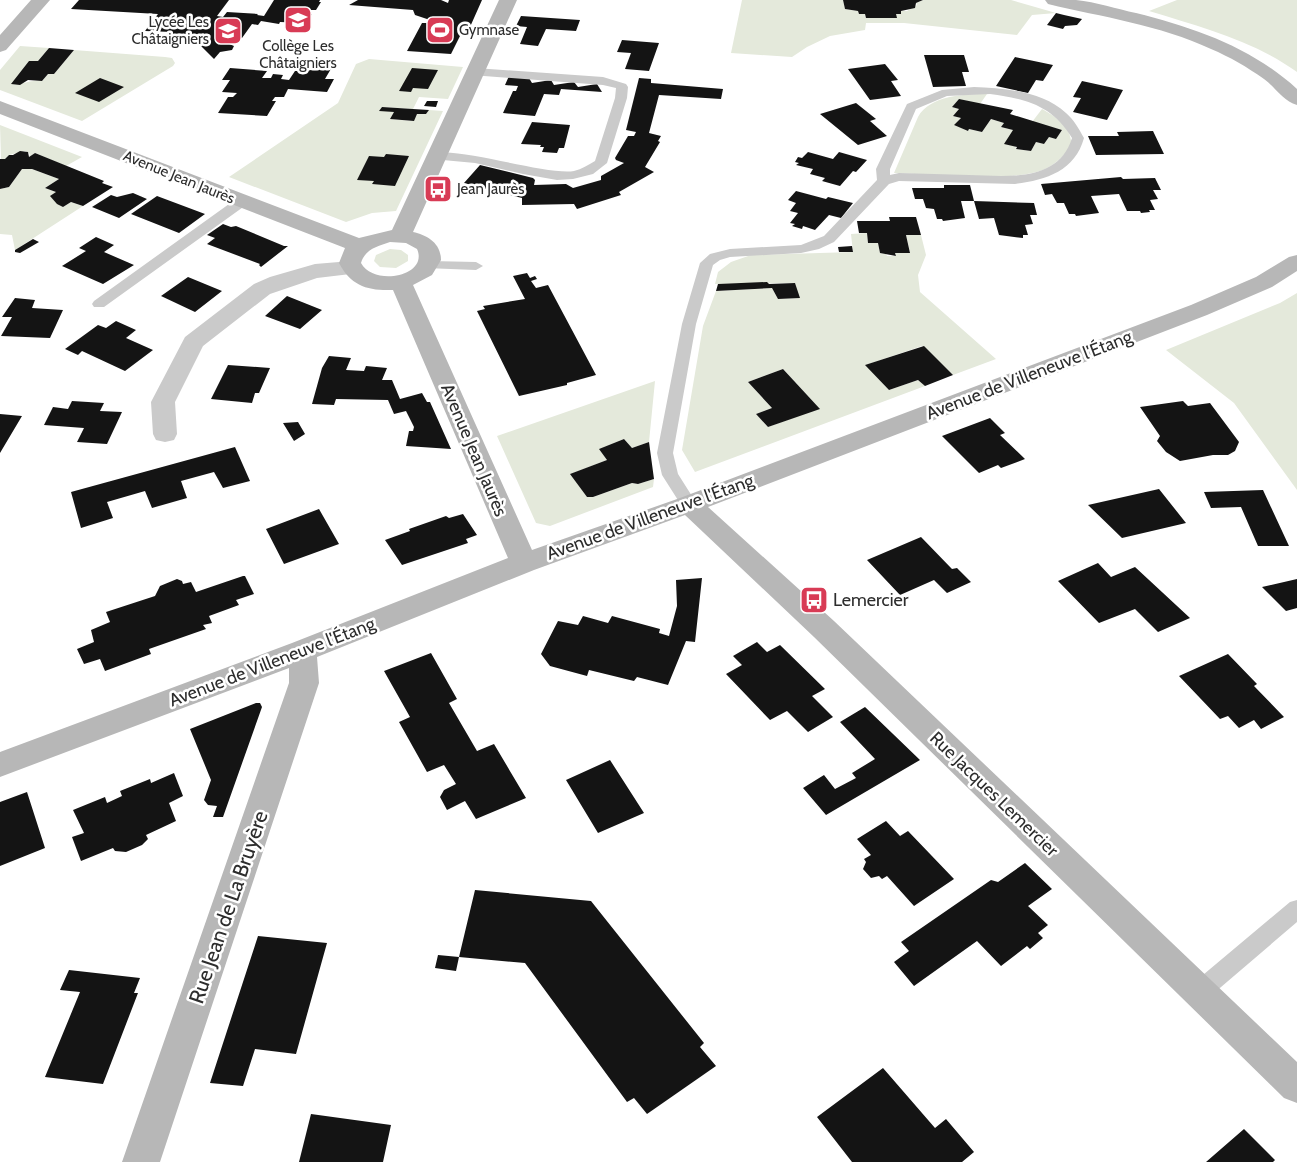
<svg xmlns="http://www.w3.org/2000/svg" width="1297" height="1162" viewBox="0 0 1297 1162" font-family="Cabin,sans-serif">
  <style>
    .green { fill: #e4e9db; fill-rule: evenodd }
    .building { fill: #141414 }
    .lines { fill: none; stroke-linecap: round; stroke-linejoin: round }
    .lane { fill: #cacaca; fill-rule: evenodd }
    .street { fill: #cacaca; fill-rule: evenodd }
    .secondary { fill: #b7b7b7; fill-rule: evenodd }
    .labels { text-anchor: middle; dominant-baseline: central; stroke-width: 5; stroke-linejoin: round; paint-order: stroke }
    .far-poi-label { font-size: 15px; fill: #2d2d2d; stroke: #fff; text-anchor: start }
    .far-street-label { font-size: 15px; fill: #2d2d2d; stroke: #fff }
    .street-label { font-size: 18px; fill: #2d2d2d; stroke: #fff }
    .poi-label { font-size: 18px; fill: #2d2d2d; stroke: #fff; text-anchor: start }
    .near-street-label { font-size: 21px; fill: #2d2d2d; stroke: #fff }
  </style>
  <rect width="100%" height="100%" fill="#fff"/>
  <path class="green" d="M742,0H843L845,9L858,11L859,14H865L866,18H896V14H901V11H907L917,5L916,3L923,0H1011L1056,13L1032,15L1017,35L904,23H866L865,30L830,36L807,47L792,57L731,53Z
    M1177,0H1297V72C1252,40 1201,27 1149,11Z
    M20,46L49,48L38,61H29L12,84C24,85 27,80 42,81L48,74H54L74,50L165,57L172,58L175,63L173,66L82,121L0,90V70Z
    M369,59L463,67L448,99L419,97L413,109L382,107L380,110L394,112L390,119L413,121L417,114H426L429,110L443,111L396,211L372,213L346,222L229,177L338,103L356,64Z
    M987,94L980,104L959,99L952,107L959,109L953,116L961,118L955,125L968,131L969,129L982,132L991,119L1004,123L1001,127L1013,130L1016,149L1031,151L1036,142L1044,144L1049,137L1056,138L1062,130L1032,122L1042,109C1055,116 1074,129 1071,147C1063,156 1056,164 1045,169C1014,183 930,174 894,173L918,117C930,95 965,94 987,94Z
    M0,125L82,157L66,166L35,153L29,157L30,154L25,151L9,155L5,159H1Z
    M22,169H32L59,179L45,188L56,192L63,207L71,202L83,206L15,250L12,235L0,234V189L9,187Z
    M867,233L868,243H878L880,253L886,254L887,256H896L895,253L910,252L906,235H921L926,255L918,275L920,292L996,359L953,375L922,346L866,365L889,390L918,380L925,386L695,472L682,450L703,326L716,291L772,288L778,299L799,298L795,283L715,284L718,272L731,262L751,255L853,252L851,234ZM783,369L819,408L768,427L756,414L772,408L748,382Z
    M390,249L401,250L408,255V261L396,268L380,267L374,261L376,255Z
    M1297,293V490L1234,403L1166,350L1280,303Z
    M655,381L649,442L632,448L624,439L600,449L607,460L571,474L587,497H593L632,483L638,484L654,479L653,487L550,526L536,523L497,436Z"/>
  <path class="building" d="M79,0H229L217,16L223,17L227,12L258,14L257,15L264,16L274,0H320L319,2H321L316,10H311L309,14H312L306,23L280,22L279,24L261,21L258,25L252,24L242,38H231L227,43L234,46L232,50L220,52L214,59L195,40L198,37L171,35L173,32L145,31L158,14L71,9Z
    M358,0H441L448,3L449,0H482L470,27L465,26L451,54L407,51L422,23H428L430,20L415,15L413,10L349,5Z
    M843,0H923L916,3L915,8L901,11V14H896L897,18H866L865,14H859L858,11L845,9Z
    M1056,13L1064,15L1082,19L1077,25L1065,26L1063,29L1047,25Z
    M521,16L580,20L576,31L546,29L538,46L520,44L527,27L516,26Z
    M622,40L659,43L649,71L625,69L631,53L617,52Z
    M49,48L74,50L54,74H48L42,81L28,80L20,85L11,84L29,61H38Z
    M924,55H964L969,72H962L966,86L933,87Z
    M1015,57L1053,65L1043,81L1036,80L1028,93L996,86Z
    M885,64L898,80L891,81L901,96L870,100L848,69Z
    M308,65L332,67L325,79H334L327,92L288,89L284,97H275L272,101H276L267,116L218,113L228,97H233L237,93L222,92L230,80H222L230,68L267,71L262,78H271L273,74L283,75L281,79L289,80L295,71H304Z
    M412,68L438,70L428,89L413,88L411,92L399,91Z
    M509,76L529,78L532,83L551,80L554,85L574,82L578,87L597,84L602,92L561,89L559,95L544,94L535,116L503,113L513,91H516L518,86L505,85Z
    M100,78L124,87L99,102L75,93Z
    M639,78L651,79V83L723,89L721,99L659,95L649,133L661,136L658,141L660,142L645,167L654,172L619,192L621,195L577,209L574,204L522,205V198L464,183L480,165L533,178L535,180L534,185L566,184L573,188L601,180V176L624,163L616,160L615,158L628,136H634L636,132L626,130Z
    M1082,81L1123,90L1107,120L1073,112L1081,98L1073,97Z
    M959,99L1013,110L1010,114L1062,130L1056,139L1049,137L1044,144L1036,142L1031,151L1016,149L1017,147L1004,144L1013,130L1001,127L1004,123L991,119L982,132L969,129L968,131L954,125L961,118L953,116L959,109L952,107Z
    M427,101H438L436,107L424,106Z
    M856,103L876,119L870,121L887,136L858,145L820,114Z
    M382,107L413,109L429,110L426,114H417L414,121L390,119L394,112L379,111Z
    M532,122L570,125L564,148H559L557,153L542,152L544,147H540L541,145L521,144Z
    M1153,131L1164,154L1096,155L1088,136H1119L1117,132Z
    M20,151L28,152L29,157L35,153L104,181L102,183L113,187L83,206L71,202L63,207L57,204L50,196L56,192L45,188L59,179L32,169H22L9,187L0,189V159H5L9,155H13Z
    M808,152L833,159L839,152L867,160L856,172L853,171L840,186L822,181L825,178L810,174L813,169L796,165L799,163L795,162L798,157L802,158Z
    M386,154L409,156L395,186L372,184L374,181L357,180L369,156L384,157Z
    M1121,177L1123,179L1155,178L1161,190H1153L1158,199L1150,200L1155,210H1149L1150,212L1141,213L1140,211H1127L1119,194L1091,196L1099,213L1076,216L1075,214H1069L1064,203H1057L1052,194L1045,195L1041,184Z
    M944,185H970L974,201H961L965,218L943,221L942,219H937L934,209L926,208L923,199H915L912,188H944Z
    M796,191L826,199L828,197L853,203L841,218L829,215L815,230L803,226L802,229L792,226L795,224L790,223L798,213L790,211L796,203L788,200Z
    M133,193L147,199L119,218L92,207L111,195L117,197Z
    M157,196L205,214L179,233L131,214Z
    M974,201L1034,203L1037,215H1030L1033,224L1025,225L1028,235H1023V238L999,235L994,218L979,219Z
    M889,217H916L921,235H906L910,253H895L896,256L880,253L878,243H868L867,233H859L857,221H890Z
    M223,224L231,227L236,226L284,246H288L261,267L259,265L260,264L207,244L215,238L207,235Z
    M96,237L114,245L104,252L134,265L103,284L62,266L86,251L79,248Z
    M33,239L39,242L20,253L15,252V250Z
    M852,246L853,252H839L838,247Z
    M527,273L530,278L535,276L537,279L531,281L536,288L548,285L596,375L567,383V385L519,396L477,311L485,309L483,306L525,299L513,276Z
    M188,277L222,291L195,312L161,296Z
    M767,282L769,284L795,283L800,298L778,299L772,288L716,291L718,284Z
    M287,296L322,310L300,329L265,316Z
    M15,298L35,300L32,308L63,310L50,338L1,336L12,317H2Z
    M116,321L136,330L126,338L153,350L125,371L82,351L78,355L65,349L98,325L106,328Z
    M924,346L953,375L925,386L918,380L889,390L865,365Z
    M329,356L351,358L346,370L364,371L366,366L387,368L382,380H392L400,399L422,393L427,402H430L451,449L406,446L409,431H413L414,427L406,411L394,414L388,400L336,399L334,405L312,404L322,368Z
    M228,365L270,368L259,393H255L252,403L211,399Z
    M783,369L820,409L768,427L756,414L772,408L748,382Z
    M72,401L104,403L100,411L122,412L107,444L77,442L84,428L44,425L53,407L68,409Z
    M1183,401L1188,406L1210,403L1239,442L1235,451L1228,455H1213L1180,461L1166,452L1157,441L1160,436L1140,407Z
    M0,414L22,416L0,453Z
    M990,418L1005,433L1000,435L1025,459L1001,468L998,465L979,473L942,436Z
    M298,422L305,434L294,441L283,423Z
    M624,439L632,448L649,442L654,479L638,484L632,483L593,497H587L570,474L607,460L599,449Z
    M235,447L250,481L223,488L214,472L181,481L187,498L152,508L145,491L107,502L113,518L81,528L71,492Z
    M1159,489L1186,523L1122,538L1088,505Z
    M1263,490L1289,546H1258L1241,507L1211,508L1204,492Z
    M319,509L339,544L284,564L266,529Z
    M463,514L477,535L466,539L468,543L402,565L385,540L410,531L409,529L446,516L449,518Z
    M921,537L952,569L957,568L971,582L947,593L934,580L900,595L867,560Z
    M1098,563L1111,577L1135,567L1190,618L1158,632L1135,609L1099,623L1058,581Z
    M243,576H245L254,594L236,600L239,605L209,616L212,623L203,625L206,629L149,649L151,654L105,671L100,659L84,664L77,649L94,642L91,630L110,622L106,612L155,596L160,586L177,579L182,581L183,584L191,582L196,592Z
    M702,578L695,642L686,641L668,685L637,677L634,681L589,670L587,676L550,666L541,654L558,621L578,625L583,616L608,623L612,616L660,629L659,633L669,636L677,606L676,580Z
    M1297,579V608L1286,611L1262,587Z
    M757,642L767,652L780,645L825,689L812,696L833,717L808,732L787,711L770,720L726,674L742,665L733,656Z
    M431,653L457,699L449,703L477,751L494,744L526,798L476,819L465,801L447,810L440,797L444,790L456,784L444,765L427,772L399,722L410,717L384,671Z
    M1228,654L1257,684L1254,686L1284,717L1261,729L1254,720L1239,728L1228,716L1220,719L1179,676Z
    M256,703H260L262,707L223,817H213L217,806L208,805L204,800L211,780L190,729Z
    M865,707L920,760L826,815L803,788L824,775L835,789L856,778L852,773L875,759L840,722Z
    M610,760L644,813L598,833L566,780Z
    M174,773L183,796L169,803L176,821L146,835L148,839L142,845L126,852L115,851L113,848L81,861L72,837L84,833L73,810L105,797L107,803L122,796L120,791L150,779L151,783Z
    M27,792L45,848L0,866V802Z
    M886,821L900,836L908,831L954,879L914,906L887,876L882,879L879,876L871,878L863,869L866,862L864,859L871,855L857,839Z
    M1025,863L1052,889L1028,906L1048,925L1038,933L1043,938L1030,949L1027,946L1001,966L977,941L914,986L894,962L909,951L901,942L991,880L998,882Z
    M475,890L591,901L704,1043L700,1047L716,1066L647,1114L634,1098L627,1102L525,963L459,957Z
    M258,936L327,943L296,1054L255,1049L243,1086L210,1083Z
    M438,955L459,957L456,971L435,968Z
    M69,970L140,978L134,993H138L103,1084L45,1077L80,992L60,990Z
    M883,1068L935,1128L946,1119L974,1152L962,1162H852L817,1117Z
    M311,1114L391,1125L383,1162H299Z
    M1244,1129L1275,1160L1273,1162H1206Z"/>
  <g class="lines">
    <path class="lane" d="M475,68L603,77L626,84L628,87L627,98L607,163L593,174L573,179L557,180L523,174L475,163L432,159L431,156C443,142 546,176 574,171C582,169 588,165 595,161L615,98L616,88L603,85L471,75L469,72L471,69Z
      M974,87C1004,88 1042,91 1066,113C1074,120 1079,129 1084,138C1075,171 1046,180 1015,184L899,181L889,184L834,242L819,249L801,253L730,257L720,260L713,265L696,324L673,453L678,474L697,504L695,508L689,510L683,508L662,475L657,453L682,324L700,263L710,254L730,249L801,245L824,236L877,180L876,169L907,104L942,90ZM990,94C1026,99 1052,105 1072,138C1058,183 1006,176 969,175C945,174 922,174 899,173L890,175V169L916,109L947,96Z
      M241,198L246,199L248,202L246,205L104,307H94L92,304L94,301L236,199Z
      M430,261L476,262L483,266L476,270L425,268L423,265L425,262Z
      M1297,900V922L1207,999L1199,1002L1191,999L1188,992L1191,985L1290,902Z"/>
    <path class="street" d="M351,261L359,263L362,268L359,273L317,278L270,294L203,346L175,402L177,434L174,440L165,442L156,440L153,434L151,402L185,337L254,284L270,277L315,264Z"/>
    <path class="secondary" d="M31,0H50L6,50L0,52V35Z
      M499,0H517L413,232C427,235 441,243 441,260L432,275L413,285L532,550L680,498L1191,305L1256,277L1289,257L1297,255V271L1272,287L1207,315L708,507L834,621L1297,1062V1103L1284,1098L814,637L685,515L534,570L317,657L319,683L160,1162H122L289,683V668L0,777V752L292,643L508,558L393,290C368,291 351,286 339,263L345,248L0,114V101L359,238L392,230ZM390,242L406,243L417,249C429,276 374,287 361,263C365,249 378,246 390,242Z
      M1045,0C1055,0 1066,0 1076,0C1096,2 1117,9 1136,13C1195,28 1251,47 1297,89V105C1283,101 1275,87 1264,79C1247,67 1230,57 1211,49C1160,25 1102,17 1048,4Z"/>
  </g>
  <defs>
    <symbol id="school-square" viewBox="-11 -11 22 22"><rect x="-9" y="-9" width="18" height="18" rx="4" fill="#d83b55" stroke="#fff"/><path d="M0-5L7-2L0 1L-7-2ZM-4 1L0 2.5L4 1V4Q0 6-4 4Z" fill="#fff"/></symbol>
    <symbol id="stadium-square" viewBox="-11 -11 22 22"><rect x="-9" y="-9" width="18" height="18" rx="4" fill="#d83b55" stroke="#fff"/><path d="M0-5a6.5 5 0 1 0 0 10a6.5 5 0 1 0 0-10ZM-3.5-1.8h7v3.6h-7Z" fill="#fff"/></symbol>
    <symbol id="bus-square" viewBox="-11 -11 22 22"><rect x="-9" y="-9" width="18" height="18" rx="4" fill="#d83b55" stroke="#fff"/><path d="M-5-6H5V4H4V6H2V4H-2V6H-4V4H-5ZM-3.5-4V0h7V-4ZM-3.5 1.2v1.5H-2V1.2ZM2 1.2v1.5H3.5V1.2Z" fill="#fff"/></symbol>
  </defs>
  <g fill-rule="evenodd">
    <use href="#school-square" x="282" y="4" width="32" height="32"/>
    <use href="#stadium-square" x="424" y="14" width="32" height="32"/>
    <use href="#school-square" x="212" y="15" width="32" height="32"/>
    <use href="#bus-square" x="422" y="173" width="32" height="32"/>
    <use href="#bus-square" x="798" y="584" width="32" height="32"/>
  </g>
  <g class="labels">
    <g class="far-poi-label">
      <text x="209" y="22" text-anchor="end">Lycée Les<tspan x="209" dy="17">Châtaigniers</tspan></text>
      <text x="459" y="30">Gymnase</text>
      <text x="298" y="46" text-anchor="middle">Collège Les<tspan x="298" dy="17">Châtaigniers</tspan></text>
      <text x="457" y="189">Jean Jaurès</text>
    </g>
    <g class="far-street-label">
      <text transform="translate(179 177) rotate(22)">Avenue Jean Jaurès</text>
    </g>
    <g class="street-label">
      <text transform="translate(1029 375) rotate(-21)">Avenue de Villeneuve l'Étang</text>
      <text transform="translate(474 450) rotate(67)">Avenue Jean Jaurès</text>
      <text transform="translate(650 517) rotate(-20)">Avenue de Villeneuve l'Étang</text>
      <text transform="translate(272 662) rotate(-21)">Avenue de Villeneuve l'Étang</text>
      <text transform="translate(994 794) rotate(44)">Rue Jacques Lemercier</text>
    </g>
    <g class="poi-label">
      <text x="833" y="600">Lemercier</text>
    </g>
    <g class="near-street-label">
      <text transform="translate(228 907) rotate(-71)">Rue Jean de La Bruyère</text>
    </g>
  </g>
</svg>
